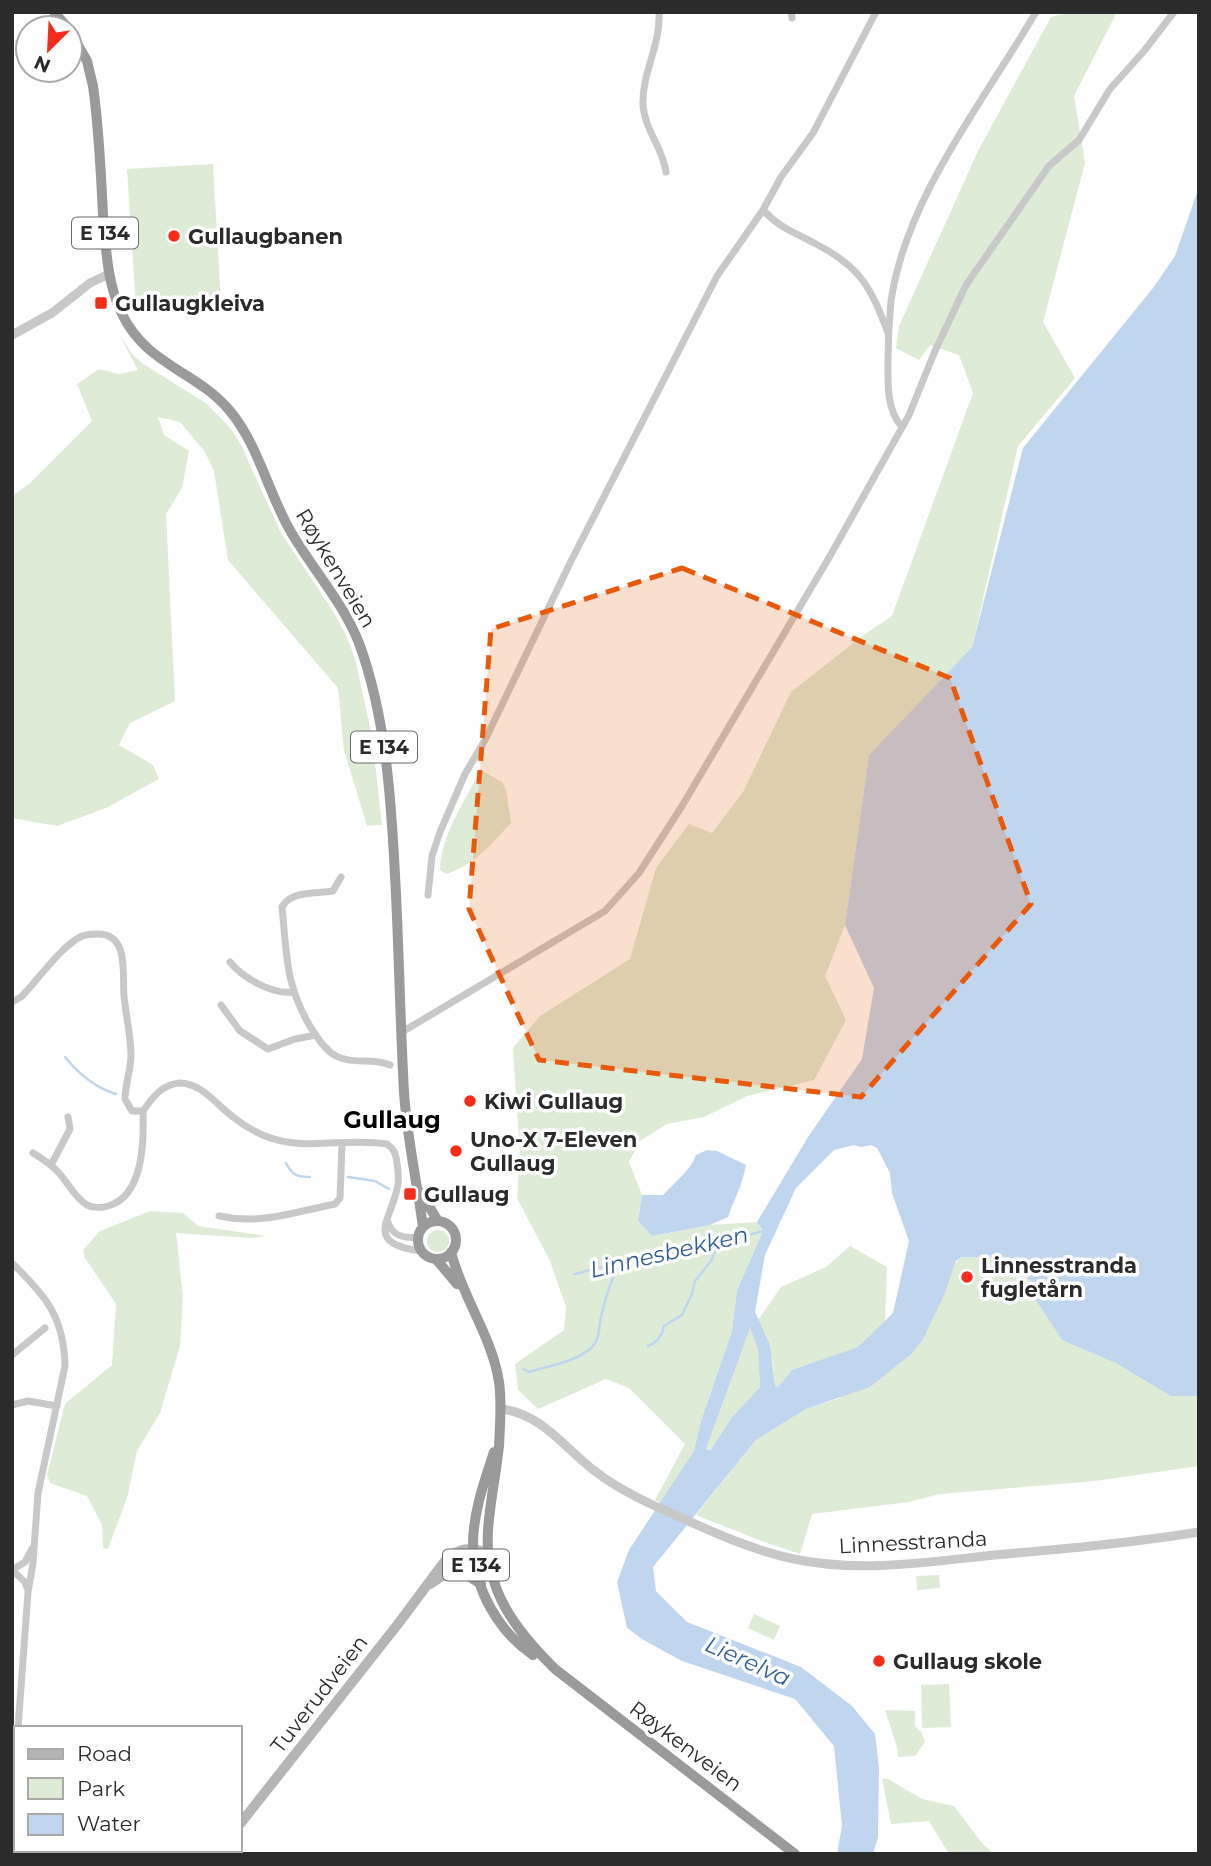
<svg xmlns="http://www.w3.org/2000/svg" width="1211" height="1866" viewBox="0 0 1211 1866" font-family="Montserrat,sans-serif">
  <style>
    .green { fill: #deebd7 }
    .water { fill: #c0d5ee; fill-rule: evenodd }
    .lines { fill: none; stroke-linecap: round; stroke-linejoin: round }
    .stream { stroke: #c0d5ee; stroke-width: 2.5 }
    .minor { stroke: #c8c8c8; stroke-width: 7 }
    .tertiary { stroke: #c8c8c8; stroke-width: 9 }
    .secondary { stroke: #b5b5b5; stroke-width: 10 }
    .trunk { stroke: #9a9a9a; stroke-width: 10 }
    .marked { fill: #e8590c; fill-opacity: 0.2; stroke: #e8590c; stroke-width: 5; stroke-dasharray: 14 9; stroke-linejoin: round }
    .poi-dot { fill: #f62c1a; stroke: #fff; stroke-width: 2.5 }
    .labels { text-anchor: middle; dominant-baseline: central; stroke-width: 7; stroke-linejoin: round; paint-order: stroke }
    .shield { fill: #fff; stroke: #6b6b6b; stroke-width: 2 }
    .shield-label { font-size: 19px; font-weight: bold; fill: #2b2b2b }
    .poi-label { font-size: 21px; font-weight: bold; fill: #2b2b2b; stroke: #fff; text-anchor: start }
    .street-label { font-size: 21px; fill: #2b2b2b; stroke: #fff }
    .water-label { font-size: 23px; font-style: italic; fill: #335f94; stroke: #fff }
    .quarter-label { font-size: 24px; font-weight: bold; fill: #000; stroke: #fff }
  </style>
  <rect width="100%" height="100%" fill="#fff"/>
  <path class="green" d="M1073,12H1117L1074,96L1085,163L1043,322L1075,378L1018,446L972,647L869,755L845,925L825,976L846,1020L814,1080L747,1096L704,1117L667,1124L640,1141L629,1162L642,1195L638,1221L652,1236L710,1225L757,1222L763,1231L737,1290L732,1331L701,1421L694,1451L661,1503L655,1500L685,1444L629,1388L606,1379L538,1409L518,1390L515,1364L564,1330L566,1307L550,1261L517,1198L520,1155L513,1048L540,1016L630,959L656,868L689,824L712,833L743,792L791,692L865,634L892,616L973,393L959,355L930,345L919,360L896,348L899,326L978,151L1051,17Z
    M213,164L221,304L136,309L127,169Z
    M119,334L132,354L142,363L207,404L232,430L241,445L281,533L331,608L346,635L355,658L372,736L382,825L367,826L344,750L338,688L228,560L214,471L205,452L180,422L158,417L164,435L189,451L182,488L166,514L175,701L130,723L119,745L153,765L159,779L106,808L57,826L12,818V496L29,484L92,421L77,384L99,369L119,374L138,370Z
    M481,770L502,782L506,790L511,823C493,843 472,867 446,874L440,870C441,835 465,800 481,770Z
    M150,1211L183,1213L198,1226L266,1236L251,1238L176,1233L183,1297L180,1346L160,1413L137,1451L127,1498L108,1549L103,1548L102,1525L87,1496L50,1483L47,1475L65,1404L112,1365L116,1304L85,1258L83,1250L100,1231Z
    M427 1241a11 11 0 1 1 22 0a11 11 0 1 1-22 0Z
    M850,1246L887,1267L885,1321L858,1348L792,1370L778,1387L775,1386L773,1363L758,1320L781,1287L826,1267Z
    M962,1257L1003,1258L1018,1263L1030,1281L1033,1296L1062,1340L1199,1396V1466L1095,1481L939,1494L909,1502L812,1514L800,1554L764,1542L696,1515L756,1440L806,1409L840,1398L945,1293C949,1281 950,1265 962,1257Z
    M750,1327L758,1349L760,1387L732,1417L710,1451L706,1449Z
    M939,1575L940,1588L917,1590L916,1576Z
    M754,1614L780,1626L774,1640L748,1628Z
    M949,1684L951,1727L922,1728L921,1685Z
    M885,1710L915,1711V1726L922,1733L925,1742L915,1756L898,1757V1750Z
    M882,1778L888,1779L922,1799L954,1806L982,1843L994,1854H949L929,1821L891,1824Z"/>
  <path class="water" d="M1199,187V1396H1171L1116,1363L1062,1340L1033,1296L1030,1281L1018,1263L1003,1258L962,1257L956,1261L952,1271L945,1293L922,1341L911,1354L870,1387L806,1409L756,1440L653,1567L656,1591L687,1622L801,1667L852,1706L875,1734L879,1768L878,1837L873,1854H837L842,1826L834,1746L795,1699L682,1661L642,1639L627,1628L617,1582L629,1550L694,1451L701,1421L732,1331L737,1290L763,1231L757,1222L808,1137L862,1059L874,988L845,925L869,755L972,647L1023,448L1153,288L1175,256ZM854,1145L861,1147L871,1145L877,1148L890,1173L892,1193L909,1241L893,1313L858,1347L792,1370L778,1387L775,1386L770,1345L755,1312L765,1255L796,1188L834,1150ZM750,1328L758,1349L760,1387L732,1417L710,1451L706,1449Z
    M707,1150L717,1151L746,1165C743,1183 734,1200 728,1217L710,1225L652,1236L638,1221L642,1195H663C675,1182 691,1170 696,1155Z"/>
  <g class="lines">
    <path class="stream" d="M65,1057C78,1073 96,1088 116,1094
      M286,1163C292,1175 297,1177 310,1177
      M348,1177L375,1181L389,1189
      M575,1274C637,1257 701,1249 763,1231
      M648,1346C658,1342 662,1336 664,1326L682,1315L692,1294L695,1281L711,1261L718,1244
      M523,1369L529,1372C548,1366 576,1362 591,1348C601,1338 598,1329 601,1317C605,1299 611,1276 623,1261"/>
    <path class="minor" d="M659,12C661,44 642,73 643,104C644,129 663,148 666,172
      M791,12L792,18
      M766,213C780,228 798,234 816,244C861,267 871,288 888,333
      M901,426C886,408 888,382 888,360C888,340 889,321 891,301C906,197 984,101 1036,12
      M341,877L333,891C316,894 291,890 282,907C287,956 285,984 311,1028C318,1038 325,1050 336,1056C353,1065 373,1057 390,1065
      M428,895L432,856L440,832L465,774L486,738L571,561L717,276L763,210L781,177L813,133L876,12
      M230,962C242,977 272,995 293,992
      M12,1002L21,997C38,980 61,946 82,936C88,934 92,934 98,934C130,934 122,976 124,996C126,1016 131,1036 131,1056C131,1070 125,1084 125,1099L132,1111H143C152,1098 162,1084 180,1083C201,1083 217,1105 233,1117C243,1125 253,1131 265,1136C304,1152 347,1137 387,1144C394,1149 396,1154 397,1163C398,1170 399,1177 398,1184C393,1219 361,1243 421,1251
      M221,1005L240,1031L268,1049L295,1039L316,1035
      M402,1032L605,911L639,873L682,806L830,556L909,415L935,351L966,285L1049,166L1079,140L1110,89L1144,51L1174,12
      M33,1153C43,1159 52,1165 59,1173C68,1183 75,1198 87,1205C93,1208 102,1208 108,1206C144,1196 144,1140 143,1111
      M51,1165L70,1129L68,1117
      M219,1216C261,1225 294,1212 335,1204L340,1198L342,1144
      M387,1219C391,1235 402,1239 418,1237
      M12,1263C46,1296 64,1317 65,1366L38,1493L33,1563L28,1592L18,1728
      M12,1355L45,1328
      M12,1405L28,1401L57,1406
      M12,1570L25,1562L32,1549
      M12,1570L25,1582L27,1588
      M38,1850L39,1854"/>
    <path class="tertiary" d="M12,335L52,313L90,283L109,274
      M501,1409C540,1413 563,1446 592,1469C611,1484 633,1496 655,1506C700,1526 746,1549 794,1559C859,1573 928,1562 994,1555C1062,1549 1131,1543 1199,1532"/>
    <path class="secondary" d="M430,1584L457,1566L481,1556
      M240,1824L398,1624L445,1561C459,1547 470,1547 488,1553
      M217,1854L220,1850"/>
    <path class="trunk" d="M54,12L68,28
      M70,31L87,61L93,86C99,128 101,172 103,215C106,248 107,282 121,312C146,366 196,370 230,411C259,446 268,493 291,532C313,570 343,602 359,643C386,717 391,798 395,875C399,947 400,1020 404,1092C407,1138 417,1182 423,1227
      M420,1192L438,1221
      M418 1240a19 19 0 1 1 38 0a19 19 0 1 1-38 0Z
      M451,1252C462,1297 492,1336 499,1382C502,1403 500,1424 499,1446C496,1474 490,1502 488,1530C484,1589 515,1630 555,1669L795,1854
      M436,1259L457,1284
      M494,1452C484,1482 472,1516 473,1549C475,1590 499,1632 533,1655
      M451,1571L467,1575L481,1584"/>
  </g>
  <path class="marked" d="M682,568L950,678L1031,904L861,1097L539,1060L469,909L491,629Z"/>
  <g class="poi-dot">
    <circle cx="174" cy="236" r="7"/>
    <rect x="94" y="296" width="14" height="14" rx="3.5"/>
    <circle cx="470" cy="1101" r="7"/>
    <circle cx="456" cy="1151" r="7"/>
    <rect x="403" y="1187" width="14" height="14" rx="3.5"/>
    <circle cx="967" cy="1277" r="7"/>
    <circle cx="879" cy="1661" r="7"/>
  </g>
  <g class="labels">
    <g class="shield">
      <rect x="72" y="217.5" width="66" height="31" rx="5"/>
      <rect x="351" y="731.5" width="66" height="31" rx="5"/>
      <rect x="443" y="1549.5" width="66" height="31" rx="5"/>
    </g>
    <g class="shield-label">
      <text x="105" y="233">E 134</text>
      <text x="384" y="747">E 134</text>
      <text x="476" y="1565">E 134</text>
    </g>
    <g class="poi-label">
      <text x="188" y="236">Gullaugbanen</text>
      <text x="115" y="303">Gullaugkleiva</text>
      <text x="484" y="1101">Kiwi Gullaug</text>
      <text x="470" y="1139">Uno-X 7-Eleven<tspan x="470" dy="24">Gullaug</tspan></text>
      <text x="424" y="1194">Gullaug</text>
      <text x="981" y="1265">Linnesstranda<tspan x="981" dy="24">fugletårn</tspan></text>
      <text x="893" y="1661">Gullaug skole</text>
    </g>
    <g class="street-label">
      <text transform="translate(336 568) rotate(59)">Røykenveien</text>
      <text transform="translate(913 1542) rotate(-3)">Linnesstranda</text>
      <text transform="translate(319 1694) rotate(-52)">Tuverudveien</text>
      <text transform="translate(686 1746) rotate(37)">Røykenveien</text>
    </g>
    <g class="water-label">
      <text transform="translate(669 1252) rotate(-13)">Linnesbekken</text>
      <text transform="translate(748 1661) rotate(24)">Lierelva</text>
    </g>
    <g class="quarter-label">
      <text x="392" y="1119">Gullaug</text>
    </g>
  </g>
  <rect width="1211" height="1866" fill="none" stroke="#2b2b2b" stroke-width="28"/>
  <rect x="14" y="1726" width="228" height="126" fill="#ffffff" stroke="#aaaaaa" stroke-width="2"/>
  <rect x="28" y="1749" width="35" height="10" fill="#b5b5b5" stroke="#aaaaaa" stroke-width="2"/>
  <text x="77" y="1761" font-size="21" fill="#2b2b2b">Road</text>
  <rect x="28" y="1778" width="35" height="21" fill="#deebd7" stroke="#aaaaaa" stroke-width="2"/>
  <text x="77" y="1796" font-size="21" fill="#2b2b2b">Park</text>
  <rect x="28" y="1814" width="35" height="21" fill="#c0d5ee" stroke="#aaaaaa" stroke-width="2"/>
  <text x="77" y="1831" font-size="21" fill="#2b2b2b">Water</text>
  <g transform="translate(49 49) rotate(204)"><circle r="33" fill="#ffffff" stroke="#aaaaaa" stroke-width="2"/>
  <path d="M0-5L12 26L0 18L-12 26Z" fill="#f62c1a"/>
  <text y="-10" font-size="19" font-weight="bold" text-anchor="middle" fill="#2b2b2b">N</text>
  </g>
</svg>
